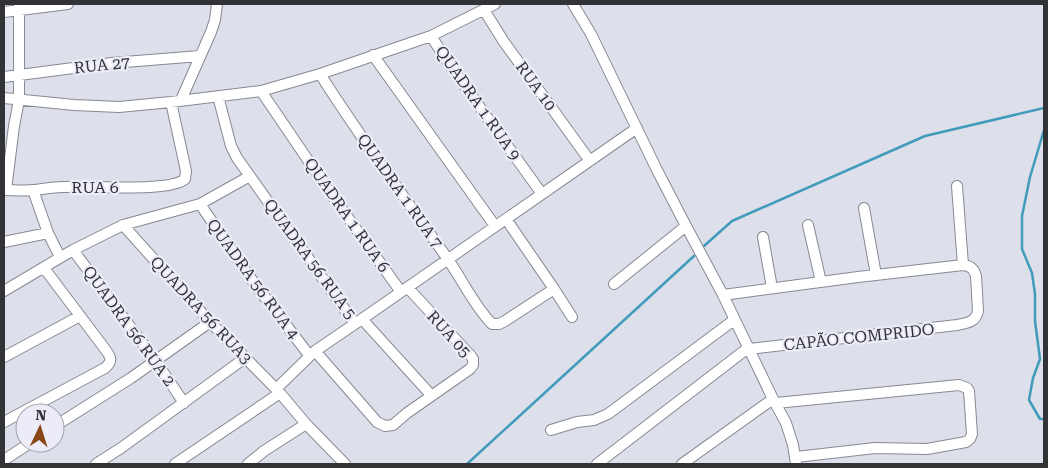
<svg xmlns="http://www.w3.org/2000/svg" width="1048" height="468" viewBox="0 0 1048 468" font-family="'Roboto Serif',serif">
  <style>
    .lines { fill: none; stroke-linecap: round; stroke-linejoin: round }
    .stream { stroke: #419bbb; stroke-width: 2.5 }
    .minor-casing { stroke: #878993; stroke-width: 12 }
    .minor { stroke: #fff; stroke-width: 10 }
    .labels { text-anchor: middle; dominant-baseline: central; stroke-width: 4.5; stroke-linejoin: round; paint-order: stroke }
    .street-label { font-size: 16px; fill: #323337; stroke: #ebecf8 }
  </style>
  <rect width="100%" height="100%" fill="#dddfea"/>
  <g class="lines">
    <path class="stream" d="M1044,130L1030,177L1022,216V249L1032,273L1035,294V321L1040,359L1033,378L1029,400L1040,419H1044
      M704,246L732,221L925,136L1044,108
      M467,464L694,256"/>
    <defs>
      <path id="minor" d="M573,4L591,34L657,170L686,226L723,295L773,399L786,423L793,445L796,464
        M484,10L504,42L590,161
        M4,12L68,4
        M431,36L451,67L542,194
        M373,55L495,226
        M320,74C360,137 404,197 447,258C462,279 474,306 492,324H499L505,321L554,289
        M4,77L112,63L200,56
        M261,91L331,194L401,292
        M218,96L231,146L237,158L355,324
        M4,98L74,105L119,107L171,102L261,91L320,74L431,36L495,4
        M181,100L211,32L215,20L217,4
        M957,186L963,265
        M4,190C14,190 25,191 35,190C44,189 53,187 62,187C87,185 169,193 185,179L186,171L171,102
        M6,190L14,126L19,100V4
        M33,190L48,233L60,257
        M200,204L254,283L309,355
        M864,208L876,275
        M506,219L554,289L572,317
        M123,225L210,322L280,393L306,424L345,464
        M808,225L821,282
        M763,237L772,288
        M4,242L48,233
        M73,250L155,360L184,403
        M614,284L686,226
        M4,291L73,250L123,225L200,204L250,176
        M362,319L431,395
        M315,351L377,422L385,426L393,425L407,413L470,369L473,365V359L471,356L408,288
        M4,357L80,316
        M276,389L315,351L362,319L637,128
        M776,403L959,385L967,388L969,391L972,434L970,439L966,442L927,449L875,448L796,457
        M4,422L105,368C113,361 111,357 105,349L44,268
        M55,426L131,378L210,322
        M551,430L577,422L594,420L608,414L734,320
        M4,460L30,443
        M96,464L121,448L245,358
        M175,464L280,393
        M248,464L264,451L306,424
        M597,464L744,351L749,349L957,325C967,323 976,322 978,311L976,276C974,269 971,266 963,265L858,277L723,295
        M682,464L773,399"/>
    </defs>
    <use href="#minor" class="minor-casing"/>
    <use href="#minor" class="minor"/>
  </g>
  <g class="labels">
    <g class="street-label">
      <text transform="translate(102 65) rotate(-6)">RUA 27</text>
      <text transform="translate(536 86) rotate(54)">RUA 10</text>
      <text transform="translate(478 103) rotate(55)">QUADRA 1 RUA 9</text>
      <text x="95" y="187">RUA 6</text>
      <text transform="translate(400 191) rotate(55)">QUADRA 1 RUA 7</text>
      <text transform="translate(347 215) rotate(55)">QUADRA 1 RUA 6</text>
      <text transform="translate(310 259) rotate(54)">QUADRA 56 RUA 5</text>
      <text transform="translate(253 279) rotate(54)">QUADRA 56 RUA 4</text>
      <text transform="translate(201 310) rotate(47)">QUADRA 56 RUA3</text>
      <text transform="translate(129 326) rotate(54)">QUADRA 56 RUA 2</text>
      <text transform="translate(449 334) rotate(48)">RUA 05</text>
      <text transform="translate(859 337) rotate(-6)">CAPÃO COMPRIDO</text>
    </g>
  </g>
  <rect width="1048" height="468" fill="none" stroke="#323337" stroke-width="10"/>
  <g transform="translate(40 428) rotate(4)"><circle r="24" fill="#ebecf8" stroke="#a1a2ab"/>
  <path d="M0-4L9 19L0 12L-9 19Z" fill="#894617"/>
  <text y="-8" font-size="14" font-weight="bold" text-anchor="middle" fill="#323337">N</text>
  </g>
</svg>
